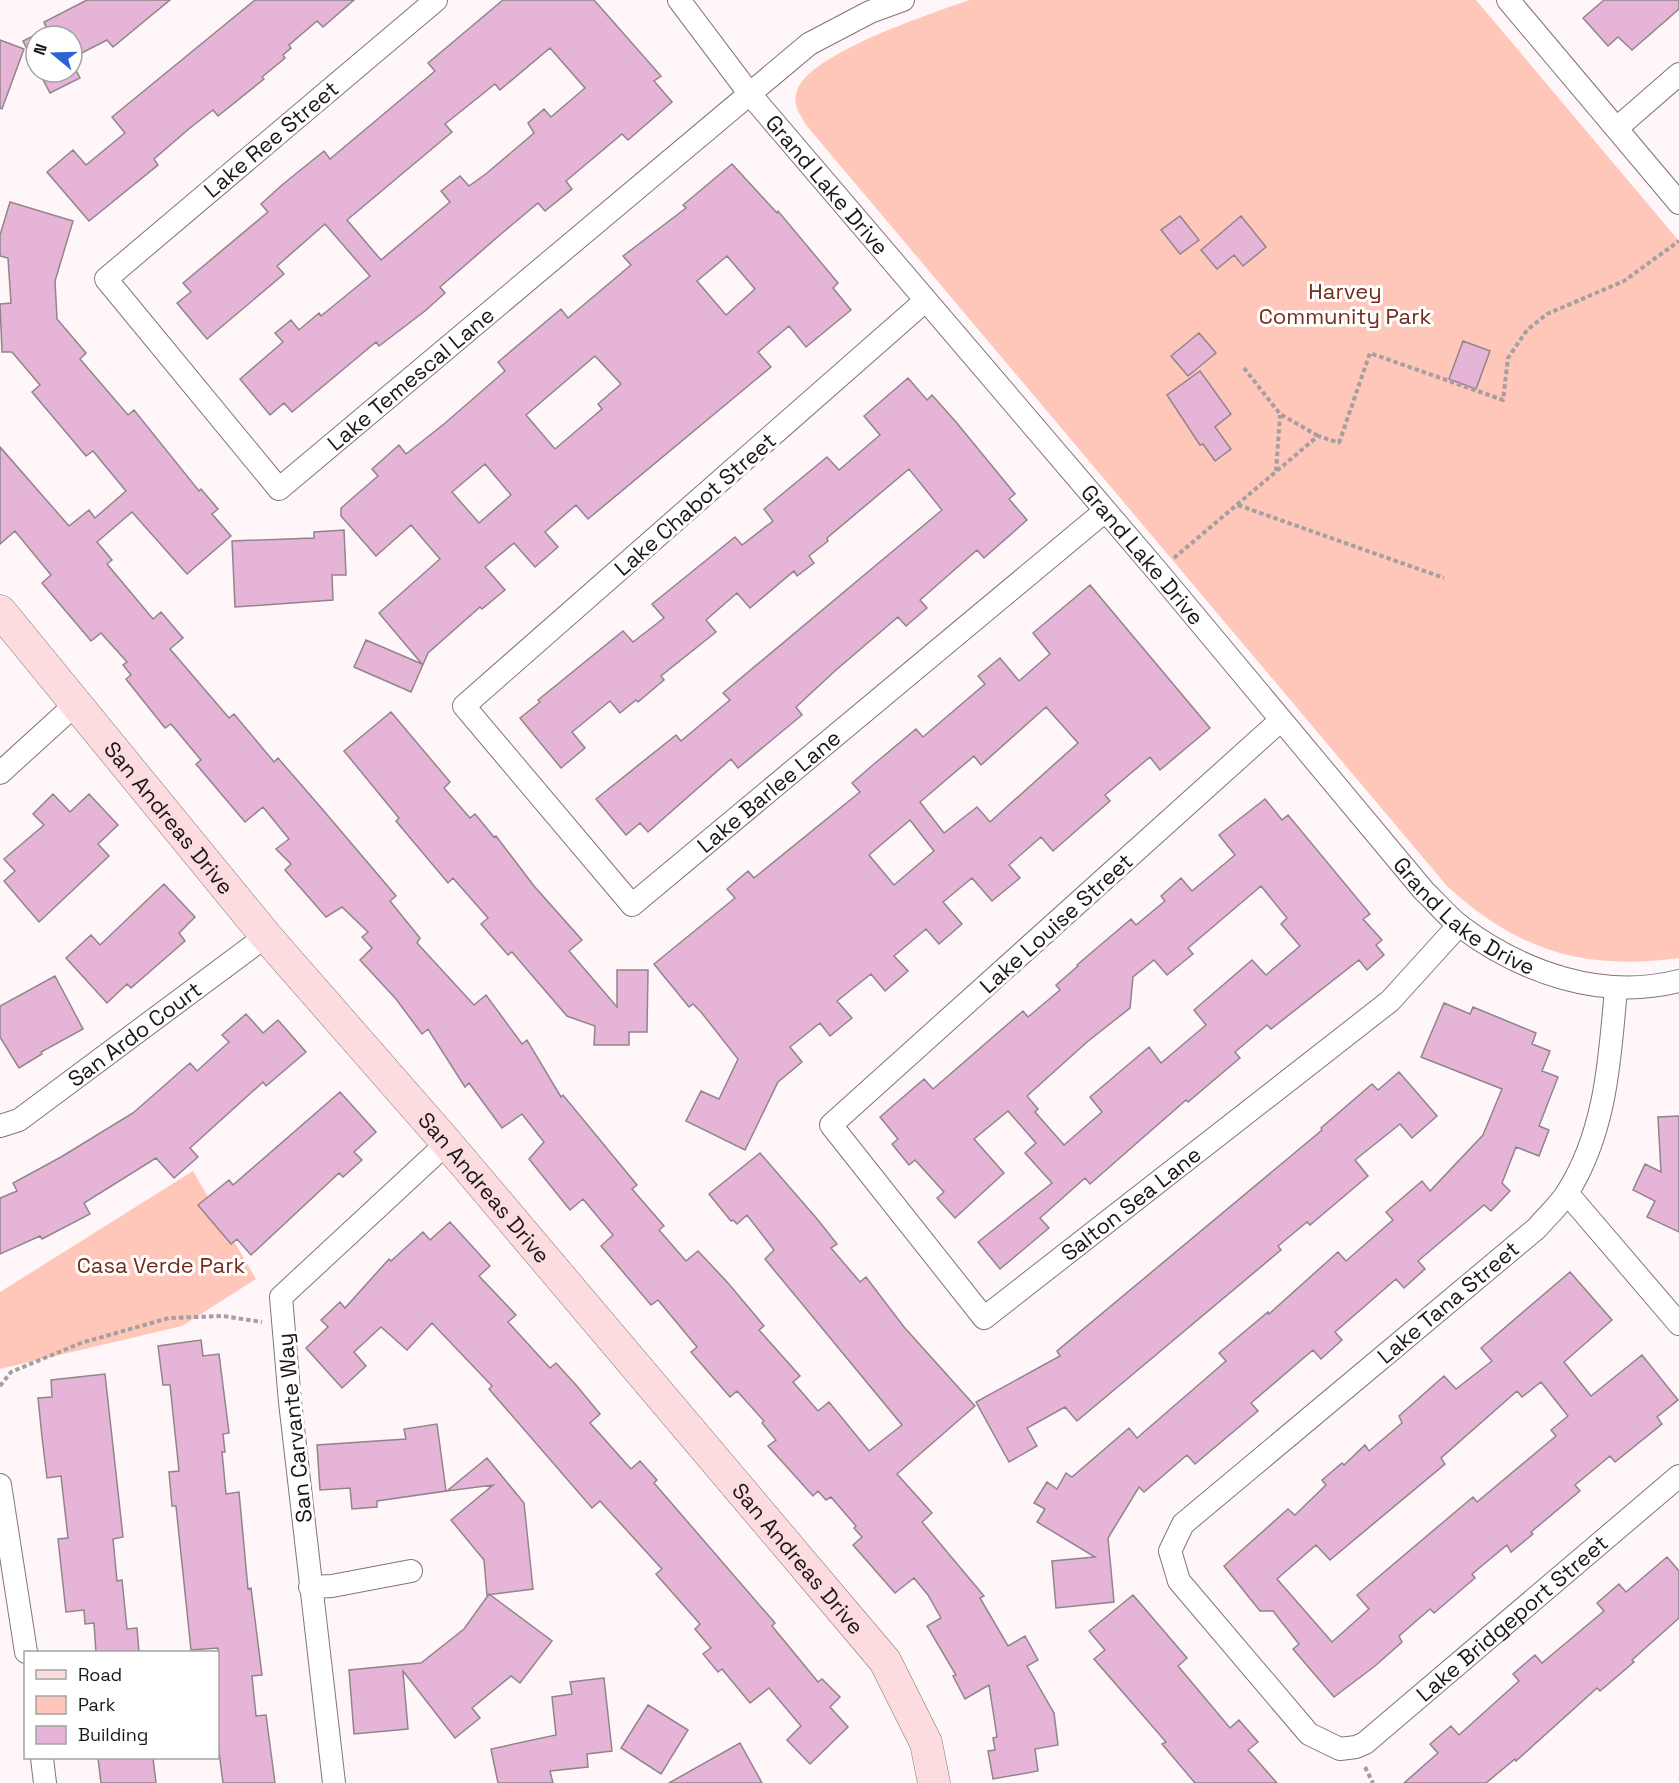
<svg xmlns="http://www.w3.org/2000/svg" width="1679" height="1783" viewBox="0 0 1679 1783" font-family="'Space Grotesk',sans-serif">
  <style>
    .green { fill: #fec7ba }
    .building { fill: #e6b4d7; stroke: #90858c; stroke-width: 1.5; fill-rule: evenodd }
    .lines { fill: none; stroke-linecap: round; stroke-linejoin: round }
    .street-casing { stroke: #817579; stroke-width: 24 }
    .secondary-casing { stroke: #817579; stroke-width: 33 }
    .path { stroke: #a69fa1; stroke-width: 4; stroke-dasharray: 4.5 3; stroke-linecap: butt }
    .street { stroke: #fff; stroke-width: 22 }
    .secondary { stroke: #fcdcdf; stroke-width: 32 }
    .labels { text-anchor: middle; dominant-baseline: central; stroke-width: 6; stroke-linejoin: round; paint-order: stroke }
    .street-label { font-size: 22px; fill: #1b1618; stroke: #fff }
    .park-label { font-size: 22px; fill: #732b1b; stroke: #fff }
  </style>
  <rect width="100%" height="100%" fill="#fef6f8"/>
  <path class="green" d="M969,0H1476L1679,241V958C1584,971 1518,951 1447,886L806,125C800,114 792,105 797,91C809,53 931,14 969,0Z
    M193,1171L256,1279L182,1326L0,1369V1292Z"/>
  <path class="building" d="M87,0H170L113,47L107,40L72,58V36H36V67L23,41L47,29L44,22Z
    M255,0H354L323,27L317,21L289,45L291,48L283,55L285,58L262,77L264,79L218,116L213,110L190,128L154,159L158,165L89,221L47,172L73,150L86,165L125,133L112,117Z
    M503,0H594L661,76L654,81L672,102L628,140L622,134L566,181L572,189L545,211L538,203L501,234L440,287L445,293L425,311L379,346L376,342L292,412L284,403L270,415L240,379L283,342L275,333L291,320L299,330L319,313L321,316L370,276L325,224L277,266L284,274L207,339L177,303L191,292L183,283L268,212L261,204L282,185L324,151L330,159L435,71L428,63ZM550,48L585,88L551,117L544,109L528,123L534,133L487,173L469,186L460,176L441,191L450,202L381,260L347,220L452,132L445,124L495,84L500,90Z
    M1604,0H1679V9L1632,50L1618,37L1608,46L1583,18Z
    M0,40L24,49L2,109L0,108Z
    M72,63L80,78L50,93L39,72H72Z
    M732,164L777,213L778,211L838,283L833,288L851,310L806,347L789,326L758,352L771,367L748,386L588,519L576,505L545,532L558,547L535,567L514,543L485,567L505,590L482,609L480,607L428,653L411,692L354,667L366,640L422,664L379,613L440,559L411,525L376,556L341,516V508L378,476L372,469L399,445L406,454L444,424L505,371L498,362L561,309L568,318L631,265L623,256L686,208L683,205ZM727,256L755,289L726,315L697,281ZM595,356L621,384L598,404L602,409L555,449L526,415ZM485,464L511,495L479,523L452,492Z
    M10,202L73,221L55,281L57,319L86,353L80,359L128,415L134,410L199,491L201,489L218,509L212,514L231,536L187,574L132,512L97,542L112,560L107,564L153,619L161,612L183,638L170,649L229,718L234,714L274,762L278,758L323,810L396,896L390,901L420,938L417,943L474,1005L486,995L522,1044L527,1040L561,1097L563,1095L637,1185L632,1189L664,1226L659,1230L686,1261L698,1251L728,1283L764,1326L759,1330L800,1376L793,1382L818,1411L829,1402L869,1451L902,1425L765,1259L774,1250L747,1215L737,1224L733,1220L731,1221L709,1194L760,1153L818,1220L837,1244L831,1248L860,1282L866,1277L904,1327L975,1406L897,1474L932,1513L922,1522L984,1596L980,1598L1008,1646L1025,1636L1038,1660L1027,1666L1054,1713L1058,1745L1035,1749L1038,1771L993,1779L988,1751L995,1750L993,1738L997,1737L989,1685L965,1699L953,1676L956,1675L927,1626L941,1618L928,1595L914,1578L895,1593L853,1545L862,1537L854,1528L856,1526L831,1497L826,1500L818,1491L813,1496L768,1446L776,1440L762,1423L764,1421L737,1391L730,1397L691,1352L697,1347L658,1300L651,1305L601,1246L613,1235L583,1199L570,1210L529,1159L544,1142L522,1114L502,1128L469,1083L465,1087L428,1029L422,1034L396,999L360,960L372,948L362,937L368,932L342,907L326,917L285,870L291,864L276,849L289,839L263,807L245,822L196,764L201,760L171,724L165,728L126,679L131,675L123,665L127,662L101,633L91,641L42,583L51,575L15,531L0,544V447L69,526L89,510L95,518L126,491L93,451L86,456L32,392L40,385L12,352H2L0,304L11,303L8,258L0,256V235Z
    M1180,216L1199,240L1180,254L1161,230Z
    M1241,216L1266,247L1243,266L1234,255L1217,269L1201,250Z
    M1199,333L1216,353L1188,376L1171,356Z
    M1463,341L1490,351L1476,389L1449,379Z
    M1200,371L1231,414L1215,427L1231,449L1215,461L1203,444L1200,445L1167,395Z
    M908,378L927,400L932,395L956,422L1015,494L1009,499L1027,520L984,558L977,550L920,600L927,608L906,626L898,617L836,670L796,707L802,715L738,768L731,759L648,832L640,823L626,835L596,799L676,735L681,741L730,700L723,693L942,510L909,469L827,538L828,541L809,556L814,563L797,576L794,571L750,608L737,593L706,620L716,632L661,676L664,680L638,702L636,700L620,713L610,701L572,732L585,748L561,768L520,718L540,702L538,700L623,631L633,642L664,618L652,604L735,537L742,545L773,521L764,509L827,457L839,470L880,435L864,416Z
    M344,530L346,575H332L333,600L235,607L232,541L314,538V532Z
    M1090,585L1210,728L1160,770L1150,757L1105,795L1110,801L1053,851L1041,837L1009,865L1020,878L992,901L972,878L943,902L962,924L939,944L926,929L894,956L908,971L885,991L871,974L837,1001L852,1018L830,1036L820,1023L790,1047L802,1062L778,1082L745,1150L686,1121L701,1091L719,1099L738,1059L701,1012L693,1004L689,1007L654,964L735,898L727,889L748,871L754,878L860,792L852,783L874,764L916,729L923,737L985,684L978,676L1000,658L1019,681L1050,654L1033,633ZM1046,707L1078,743L990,822L977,807L944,833L920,802L974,756L981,765ZM910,820L934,851L894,885L869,855Z
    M391,712L450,782L444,788L470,818L475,814L494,837L496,836L534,886L582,940L569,951L617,1007V970H648L647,1032H629V1045H594L595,1026L567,1016L512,952L508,955L481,924L488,918L453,878L448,883L396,821L399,818L344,751Z
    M53,794L70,812L89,794L118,825L98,844L109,856L39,922L4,881L15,871L4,859L44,825L33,814Z
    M1265,799L1282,820L1288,815L1370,914L1363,919L1382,940L1376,945L1384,955L1367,970L1359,960L1271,1029L1267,1025L1235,1052L1240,1058L1188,1102L1186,1100L1090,1184L1085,1178L1040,1218L1049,1228L1000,1269L978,1242L1052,1183L1025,1153L1036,1143L1008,1111L974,1139L1004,1173L955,1218L937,1198L944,1192L915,1160L909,1165L892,1144L898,1139L880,1117L924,1079L933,1089L1023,1011L1028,1017L1060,990L1056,985L1078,966L1077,965L1131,919L1136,925L1165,901L1161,896L1181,878L1192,891L1235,855L1219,835ZM1261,886L1287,918L1281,924L1300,946L1266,975L1252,960L1194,1010L1206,1025L1161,1063L1149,1047L1090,1097L1102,1112L1064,1145L1035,1112L1038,1109L1027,1096L1087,1042L1130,1008L1133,977L1154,960L1167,975L1193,954L1188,948Z
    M164,884L195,917L179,933L185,941L131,988L127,984L107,1003L66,958L91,935L100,945Z
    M55,976L83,1029L41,1052L42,1054L19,1068L0,1037V1006Z
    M1444,1003L1470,1014L1473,1007L1536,1033L1532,1044L1550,1051L1542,1071L1558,1077L1539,1126L1549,1130L1539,1156L1516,1147L1502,1183L1510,1191L1491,1211L1484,1205L1418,1261L1425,1269L1404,1288L1396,1279L1335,1332L1342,1340L1321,1359L1313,1350L1251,1403L1258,1411L1195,1464L1187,1455L1144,1492L1139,1487L1108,1538L1114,1602L1056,1608L1052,1561L1095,1557L1037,1522L1045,1509L1034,1503L1047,1482L1057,1489L1066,1473L1072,1477L1129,1428L1137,1438L1226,1361L1219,1353L1268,1312L1269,1314L1338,1252L1346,1261L1393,1220L1386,1212L1422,1181L1430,1191L1483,1135L1502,1089L1421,1057Z
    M246,1014L263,1033L278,1020L306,1052L266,1086L263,1082L190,1148L198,1157L174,1178L156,1158L84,1203L90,1214L42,1239L40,1236L0,1254V1198L17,1191L13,1183L61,1157L133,1113L190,1063L197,1071L229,1042L222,1035Z
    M1399,1072L1437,1116L1412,1138L1400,1124L1355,1160L1368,1176L1310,1225L1307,1222L1278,1246L1281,1250L1077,1421L1065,1407L1027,1428L1037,1446L1009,1462L976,1402L1060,1356L1057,1351L1322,1130L1321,1128L1372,1084L1378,1090Z
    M340,1092L376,1132L354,1152L362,1160L343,1177L339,1173L251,1255L237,1239L231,1244L198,1205L229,1180L233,1185Z
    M1679,1116V1232L1647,1217L1655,1201L1633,1190L1645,1164L1661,1172L1658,1117Z
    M450,1222L490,1266L479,1276L516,1315L508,1322L550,1368L556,1363L576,1385L600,1414L590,1423L631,1469L640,1461L657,1480L654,1483L775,1623L772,1626L818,1682L822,1679L840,1697L830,1707L848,1727L810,1764L787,1740L801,1726L769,1688L750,1703L722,1669L718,1672L703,1654L711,1648L695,1629L700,1624L656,1574L662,1569L600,1501L592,1508L489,1389L492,1386L432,1323L407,1350L381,1327L354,1352L366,1366L342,1388L306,1348L328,1327L321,1320L340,1302L345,1308L389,1259L391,1261L423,1232L430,1240Z
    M1570,1272L1612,1320L1564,1362L1591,1396L1642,1355L1678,1400L1657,1417L1662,1424L1615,1462L1610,1456L1575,1485L1580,1491L1531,1532L1533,1534L1511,1552L1507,1545L1472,1574L1475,1578L1434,1613L1430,1609L1399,1636L1402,1642L1375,1666L1334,1697L1293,1649L1299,1644L1273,1611H1260L1224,1566L1288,1509L1295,1515L1326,1485L1322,1480L1342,1463L1344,1465L1365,1445L1369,1451L1402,1423L1399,1416L1444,1376L1456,1389L1492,1361L1481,1348ZM1541,1382L1568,1416L1551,1430L1556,1436L1477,1502L1473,1497L1357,1595L1369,1609L1332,1642L1277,1579L1316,1545L1330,1560L1445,1464L1441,1458L1517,1391L1522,1397Z
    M201,1340L203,1356L219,1354L229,1433L223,1434L225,1452H222L226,1494L239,1492L248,1589L251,1588L262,1675L252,1676L256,1716L266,1715L275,1783H223L218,1744V1648L191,1650L176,1506H172L169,1472L179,1471L170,1385H163L158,1346Z
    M105,1374L123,1537L113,1539L117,1581L122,1580L127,1629L137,1628L139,1653H96L94,1623L85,1624L84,1610L66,1612L58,1539L68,1538L61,1476L47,1478L42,1437L38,1398L52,1397L51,1380Z
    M437,1424L446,1491L377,1501V1507L352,1509L350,1488L320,1490L317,1445L406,1439L404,1429Z
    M487,1458L524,1503L533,1589L487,1595L484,1560L451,1520L493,1485L447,1491Z
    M1667,1557L1679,1571V1618L1632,1660L1634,1662L1600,1691L1597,1688L1516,1761L1515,1759L1486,1783H1404L1438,1753L1430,1744L1451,1726L1459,1735L1519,1681L1513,1674L1535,1655L1542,1663L1604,1611L1597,1603L1619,1584L1626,1592Z
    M489,1594L552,1641L520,1683L511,1676L472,1708L480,1718L455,1738L403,1671L408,1729L354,1734L349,1670L421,1663L464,1629Z
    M1133,1595L1187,1658L1178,1666L1230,1728L1239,1720L1258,1742L1248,1750L1277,1783H1195L1162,1744L1166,1742L1094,1659L1105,1650L1089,1631Z
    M604,1678L612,1751L587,1754L588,1767L550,1771L553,1783H498L491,1749L556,1735L552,1697L572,1694L570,1682Z
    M648,1705L688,1730L661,1774L621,1748Z
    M740,1743L762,1783H669Z
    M98,1758H153L156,1783H101Z"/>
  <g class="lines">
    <defs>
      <g id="street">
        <path id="s1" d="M436,0L106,279L279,489L809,44L870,12L903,0"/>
        <path id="s2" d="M679,0L749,93L1158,572L1424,891C1436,902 1447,916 1460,926C1521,972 1602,1001 1679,981"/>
        <path d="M1508,0L1679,203"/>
        <path d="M1617,128L1679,74"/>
        <path id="s3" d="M925,301L464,706L632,905L1105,511"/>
        <path id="s4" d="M1281,720L831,1125L984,1318L1390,1001L1459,925"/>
        <path d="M0,773L77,703"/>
        <path id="s5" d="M1616,988C1610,1058 1606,1132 1567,1193C1559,1206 1546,1217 1537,1228L1183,1524L1170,1551L1179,1581L1309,1734L1340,1749L1356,1747L1365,1743L1679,1476"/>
        <path id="s6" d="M0,1126L19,1120L266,936"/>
        <path d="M1567,1193L1679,1324"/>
        <path d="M0,1485L26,1652"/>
        <path d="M310,1587L332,1586L411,1571"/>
        <path d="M42,1758L45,1783"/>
        <path d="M334,1783L290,1402L281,1297L447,1143"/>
      </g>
      <g id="secondary">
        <path id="s7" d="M0,611L266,936L447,1143L885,1661L926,1743L934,1783"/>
      </g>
    </defs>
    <use href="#street" class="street-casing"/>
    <use href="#secondary" class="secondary-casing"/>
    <path class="path" d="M1244,368L1280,414L1318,436
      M1339,443L1370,353L1503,400L1508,358L1527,330L1547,314L1624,281L1679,241
      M1276,471L1280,415
      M1238,505L1444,578
      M1174,558L1318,436L1340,443
      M0,1386L11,1372L81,1343L169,1318L223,1316L262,1322
      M1365,1767L1373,1783"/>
    <use href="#street" class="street"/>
    <use href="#secondary" class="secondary"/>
  </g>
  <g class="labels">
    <g class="street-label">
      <text transform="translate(271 139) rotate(-40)">Lake Ree Street</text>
      <text stroke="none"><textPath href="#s2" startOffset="237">Grand Lake Drive</textPath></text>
      <text stroke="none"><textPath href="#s1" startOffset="876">Lake Temescal Lane</textPath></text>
      <text transform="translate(695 504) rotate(-41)">Lake Chabot Street</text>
      <text stroke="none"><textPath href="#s2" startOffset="723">Grand Lake Drive</textPath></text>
      <text stroke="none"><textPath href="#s3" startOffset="1052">Lake Barlee Lane</textPath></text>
      <text stroke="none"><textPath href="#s7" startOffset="267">San Andreas Drive</textPath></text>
      <text stroke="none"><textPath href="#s2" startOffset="1209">Grand Lake Drive</textPath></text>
      <text transform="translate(1056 923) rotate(-42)">Lake Louise Street</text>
      <text stroke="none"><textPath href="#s6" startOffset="164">San Ardo Court</textPath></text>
      <text stroke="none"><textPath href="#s7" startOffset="753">San Andreas Drive</textPath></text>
      <text stroke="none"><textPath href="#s4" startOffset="1038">Salton Sea Lane</textPath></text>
      <text transform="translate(1448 1302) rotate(-40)">Lake Tana Street</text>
      <text transform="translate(294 1428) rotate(-96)">San Carvante Way</text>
      <text stroke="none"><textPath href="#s7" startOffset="1239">San Andreas Drive</textPath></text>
      <text stroke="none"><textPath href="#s5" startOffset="1236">Lake Bridgeport Street</textPath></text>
    </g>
    <g class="park-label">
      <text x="1345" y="291">Harvey<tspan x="1345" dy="25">Community Park</tspan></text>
      <text x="161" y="1265">Casa Verde Park</text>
    </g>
  </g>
  <rect x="24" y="1651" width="195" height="108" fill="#ffffff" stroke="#a4a2a3" stroke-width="1.5"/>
  <rect x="36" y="1670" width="30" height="9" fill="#fcdcdf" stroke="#a4a2a3" stroke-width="1.5"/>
  <text x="78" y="1681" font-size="18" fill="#1b1618">Road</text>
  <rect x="36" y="1696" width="30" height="18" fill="#fec7ba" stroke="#a4a2a3" stroke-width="1.5"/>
  <text x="78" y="1711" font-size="18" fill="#1b1618">Park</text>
  <rect x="36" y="1726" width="30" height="18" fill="#e6b4d7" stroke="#a4a2a3" stroke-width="1.5"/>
  <text x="78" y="1741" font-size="18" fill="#1b1618">Building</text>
  <g transform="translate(54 54) rotate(289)"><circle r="28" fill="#ffffff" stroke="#a4a2a3" stroke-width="1.5"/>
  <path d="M0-4.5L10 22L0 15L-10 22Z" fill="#2b65d3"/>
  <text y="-9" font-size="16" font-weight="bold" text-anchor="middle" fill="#1b1618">N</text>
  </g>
</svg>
